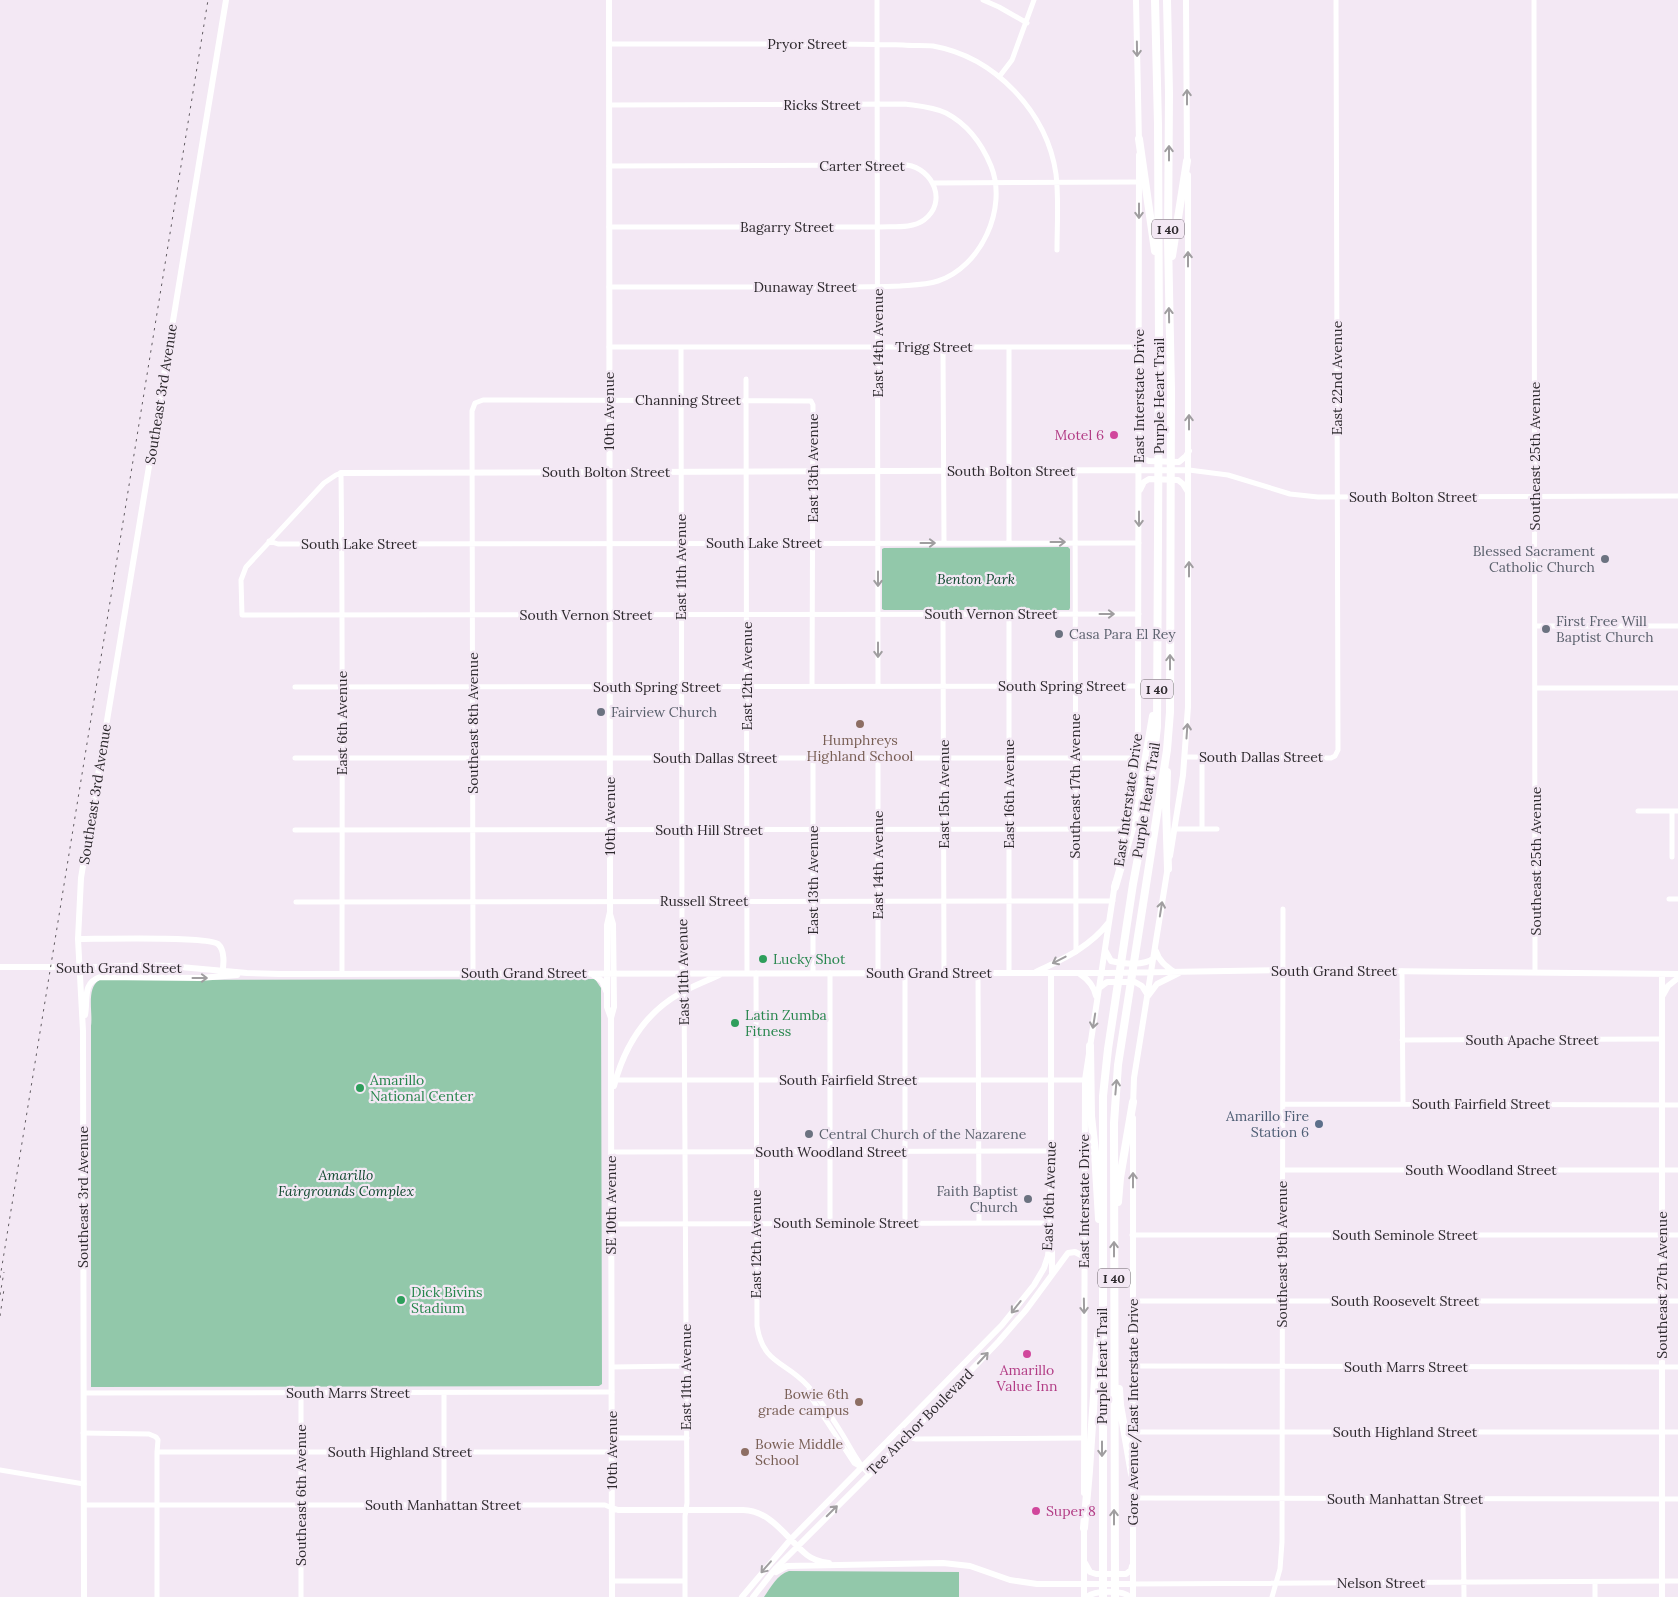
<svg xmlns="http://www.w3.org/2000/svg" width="1678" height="1597" viewBox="0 0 1678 1597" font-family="Lora,serif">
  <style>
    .green { fill: #92c8aa }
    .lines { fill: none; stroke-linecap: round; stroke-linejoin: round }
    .minor { stroke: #fff; stroke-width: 5 }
    .major { stroke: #fff; stroke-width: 6 }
    .highway { stroke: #fff; stroke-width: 8 }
    .rail { stroke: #615b61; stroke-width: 1; stroke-dasharray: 2.5 5; stroke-linecap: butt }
    .oneway { stroke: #a09ea0 }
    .hotel-dot { fill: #d1479c; stroke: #f3e8f4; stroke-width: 2 }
    .worship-dot { fill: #6b7280; stroke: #f3e8f4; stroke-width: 2 }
    .education-dot { fill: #8d6e63; stroke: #f3e8f4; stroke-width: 2 }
    .leisure-dot { fill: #2e9e5b; stroke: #f3e8f4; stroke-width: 2 }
    .service-dot { fill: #5c6f8a; stroke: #f3e8f4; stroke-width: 2 }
    .labels { text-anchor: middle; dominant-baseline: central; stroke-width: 4.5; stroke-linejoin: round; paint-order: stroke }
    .shield { fill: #f3e8f4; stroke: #686268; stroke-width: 1 }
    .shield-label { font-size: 12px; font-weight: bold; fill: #2c282c }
    .street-label { font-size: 14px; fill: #2c282c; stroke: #f3e8f4 }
    .hotel-label { font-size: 14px; fill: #b23c85; stroke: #f3e8f4; text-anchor: end }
    .worship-label { font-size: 14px; fill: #5b616d; stroke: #f3e8f4; text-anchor: start }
    .park-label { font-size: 14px; font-style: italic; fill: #114930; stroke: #f3e8f4 }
    .education-label { font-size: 14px; fill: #785e54; stroke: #f3e8f4 }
    .leisure-label { font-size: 14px; fill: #27864d; stroke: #f3e8f4; text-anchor: start }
    .service-label { font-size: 14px; fill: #4e5e75; stroke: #f3e8f4; text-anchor: end }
  </style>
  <rect width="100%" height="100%" fill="#f3e8f4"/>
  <path class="green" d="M1068,547L1070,549V608L1069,610H884L882,609V549L884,548Z
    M595,979L601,988L602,1384L599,1386L91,1387V1026C93,1012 86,989 99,980Z
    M789,1571L959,1572V1597H764C771,1587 777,1575 789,1571Z"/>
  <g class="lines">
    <path class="minor" d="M877,0L878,686
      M983,0L999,7L1027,23
      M1534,0L1535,972
      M609,44C679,44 750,44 820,44C848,44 875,44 903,45C913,46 924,45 933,46C995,57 1047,112 1056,174C1059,199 1057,225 1057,250
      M999,77L1012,60L1034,0
      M609,105L905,104C918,106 933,107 946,113C967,124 982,144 991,166C1008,208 981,267 938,281C926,285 913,285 900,286C876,287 852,287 828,287C755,287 682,287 609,287
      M609,166L907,165C933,169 948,202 924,220C912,229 892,226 878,227H609
      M933,183L1139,182
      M609,347H1139
      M681,347L682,938V966L684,979L687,1503L685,1516V1597
      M943,348L944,543
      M746,379L747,973
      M1189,470L1228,475L1290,494L1318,497L1678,496
      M1075,471L1076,952
      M269,541L278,544L1139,543
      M1009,542V347
      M943,614L944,973
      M1009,614V973
      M1535,626H1678
      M295,687L1139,686
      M1536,688H1678
      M1185,757L1331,758L1335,756L1338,750L1336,0
      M295,758H1135
      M813,758V973
      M1638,811H1678
      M1174,829H1217
      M1202,829V757
      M295,830L1124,829
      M1672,857V811
      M1669,899H1678
      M296,902L1113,901
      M1402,971L1403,1104
      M473,973L472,411L475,403L483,400L811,401L813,405L812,686
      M756,973L757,1326C763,1364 785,1361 807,1385C820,1399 831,1416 841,1432C850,1446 857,1463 869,1474
      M830,973V1223
      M878,973V758
      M905,973V1223
      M978,973L979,1223
      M342,974C342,807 343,640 341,473L336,475L324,483L246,567L241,580L242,615H245L1139,614
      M1402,1040L1662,1039
      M614,1080H1085
      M1283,1104L1678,1105
      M611,1152L1051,1151
      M1283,1170H1678
      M611,1224L1051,1223
      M1132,1235H1678
      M1133,1301H1678
      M1133,1366L1678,1367
      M612,1367L686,1366
      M809,1390L812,1399L854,1463L861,1467
      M84,1393L612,1392
      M444,1393V1504
      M899,1430L907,1437L916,1439L1084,1438
      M1133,1432H1678
      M83,1433L149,1434L156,1437L158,1440L157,1452H612
      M612,1438H687
      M157,1452V1597
      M0,1470L84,1484
      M1132,1498L1678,1499
      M1463,1499L1464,1597
      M84,1505H605L612,1508
      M612,1581H685
      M1133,1584L1678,1581
      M301,1597V1393
      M1272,1597L1280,1569L1282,1542L1283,909
      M1595,1597V1583"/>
    <path class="major" d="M609,0L610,902V912L607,925V1007L611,1018
      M1136,0L1139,142
      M1186,0L1187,165
      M1140,451L1144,459L1149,461L1179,462L1186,456L1189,451
      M341,473L1189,470
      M1140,490L1144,482L1149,479L1178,480L1183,484L1188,492
      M1170,856L1183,775L1188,707V175
      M1118,866L1135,763L1138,729L1139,155
      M610,914L613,924L614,1007L611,1018V1080L612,1597
      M78,939C99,939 207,936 218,944C225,950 224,965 222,973
      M1105,950L1111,961C1122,964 1145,966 1154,958
      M1156,951C1159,961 1166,966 1174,972
      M0,967H105L142,965L169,966L247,973L280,974L1107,973L1284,970L1678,974
      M1036,972C1063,959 1090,947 1109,922
      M592,974L602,981L606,991
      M1080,974C1089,980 1094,986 1096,996
      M1662,974V1597
      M1099,988L1107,982H1135L1142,986L1147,994
      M1663,995L1668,986L1678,978
      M1148,996L1157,984L1179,973
      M85,1015C88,1000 82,983 100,977L200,978L237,975
      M614,1086C624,1048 644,1014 679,994C692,986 707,981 721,974
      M1133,1106L1134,1078L1168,866
      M1133,1118V1597
      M1052,1252V1273
      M1084,1493L1085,1080L1115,883
      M612,1508L618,1510H743C772,1511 786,1538 807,1555C813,1560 822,1562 829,1563
      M1084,1523V1597
      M1085,1563L1090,1572L1096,1574H1126L1131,1570L1132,1566
      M776,1572L787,1566L943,1563L970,1566L1010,1580L1037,1584H1133
      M84,1597L83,1031L78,939L81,878L226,0
      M742,1597L791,1539L1002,1325L1034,1285L1044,1268L1048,1256L1051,1223V973
      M753,1597L775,1569L907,1437L999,1341L1026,1310L1068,1253L1075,1252L1083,1256
      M1087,1597C1095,1590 1123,1590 1130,1597"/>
    <path class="highway" d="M1139,139L1155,251
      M1172,256L1187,161
      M1167,772L1166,805L1168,869
      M1115,887L1136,815L1153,716
      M1090,1046L1091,1116L1095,1152L1099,1219
      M1118,1202L1120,1178L1133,1102
      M1119,1389L1120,1405L1132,1474
      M1084,1528L1089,1471L1098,1335
      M1103,1597V1096L1108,1049L1133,884L1148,804L1157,727L1159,343L1158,125L1155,0
      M1115,1597L1114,1123L1118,1065L1167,750L1170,712L1171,389L1168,239L1169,93L1167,0"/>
    <path class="rail" d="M0,1278L208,0
      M0,1295L4,1272
      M0,1316L4,1289"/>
  </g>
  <defs><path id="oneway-shaft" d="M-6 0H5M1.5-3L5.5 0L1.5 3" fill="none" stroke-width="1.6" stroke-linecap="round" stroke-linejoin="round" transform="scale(1.25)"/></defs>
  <g class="oneway">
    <use href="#oneway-shaft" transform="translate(1137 49) rotate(89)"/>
    <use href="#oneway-shaft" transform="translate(1187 97) rotate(-90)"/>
    <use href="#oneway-shaft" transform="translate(1169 153) rotate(-90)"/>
    <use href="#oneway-shaft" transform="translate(1139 211) rotate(90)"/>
    <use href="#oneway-shaft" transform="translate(1188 259) rotate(-90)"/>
    <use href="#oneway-shaft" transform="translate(1169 315) rotate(-91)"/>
    <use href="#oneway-shaft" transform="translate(1189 422) rotate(-90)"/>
    <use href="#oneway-shaft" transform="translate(1139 519) rotate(90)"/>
    <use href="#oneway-shaft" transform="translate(1058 542)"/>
    <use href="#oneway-shaft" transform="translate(928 543)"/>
    <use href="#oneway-shaft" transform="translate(1189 569) rotate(-90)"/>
    <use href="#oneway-shaft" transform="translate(878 579) rotate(90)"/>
    <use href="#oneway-shaft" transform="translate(1107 614)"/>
    <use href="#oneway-shaft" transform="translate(878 650) rotate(90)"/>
    <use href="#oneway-shaft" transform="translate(1170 662) rotate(-90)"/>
    <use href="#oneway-shaft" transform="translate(1187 731) rotate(-86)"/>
    <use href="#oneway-shaft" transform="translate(1161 909) rotate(-81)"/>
    <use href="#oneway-shaft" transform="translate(1059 960) rotate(153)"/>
    <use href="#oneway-shaft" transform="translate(200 978)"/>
    <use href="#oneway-shaft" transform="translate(1094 1021) rotate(99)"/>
    <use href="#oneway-shaft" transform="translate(1116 1087) rotate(-85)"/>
    <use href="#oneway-shaft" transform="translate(1133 1180) rotate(-90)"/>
    <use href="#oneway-shaft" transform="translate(1114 1249) rotate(-90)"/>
    <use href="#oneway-shaft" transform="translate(1084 1306) rotate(89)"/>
    <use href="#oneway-shaft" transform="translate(1016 1307) rotate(128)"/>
    <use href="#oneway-shaft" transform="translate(983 1358) rotate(-47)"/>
    <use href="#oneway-shaft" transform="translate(1102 1449) rotate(90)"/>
    <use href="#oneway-shaft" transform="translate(832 1511) rotate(-45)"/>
    <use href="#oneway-shaft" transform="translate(1114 1517) rotate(-90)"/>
    <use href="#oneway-shaft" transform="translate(766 1567) rotate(131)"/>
  </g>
  <g class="hotel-dot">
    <circle cx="1114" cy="435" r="5"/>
    <circle cx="1027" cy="1354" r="5"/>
    <circle cx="1036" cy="1511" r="5"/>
  </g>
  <g class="worship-dot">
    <circle cx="1605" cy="559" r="5"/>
    <circle cx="1546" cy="629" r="5"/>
    <circle cx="1059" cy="634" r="5"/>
    <circle cx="601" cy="712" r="5"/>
    <circle cx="809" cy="1134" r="5"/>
    <circle cx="1028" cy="1199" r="5"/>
  </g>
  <g class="education-dot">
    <circle cx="860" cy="724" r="5"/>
    <circle cx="859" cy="1402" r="5"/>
    <circle cx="745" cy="1452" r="5"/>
  </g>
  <g class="leisure-dot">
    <circle cx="763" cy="959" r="5"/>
    <circle cx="735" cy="1023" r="5"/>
    <circle cx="360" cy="1088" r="5"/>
    <circle cx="401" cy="1300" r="5"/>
  </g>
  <circle class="service-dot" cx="1319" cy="1124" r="5"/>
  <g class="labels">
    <g class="shield">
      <rect x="1152" y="219.5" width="32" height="19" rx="4"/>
      <rect x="1141" y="679.5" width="32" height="19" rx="4"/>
      <rect x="1098" y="1268.5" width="32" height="19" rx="4"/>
    </g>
    <g class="shield-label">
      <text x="1168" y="229">I 40</text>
      <text x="1157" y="689">I 40</text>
      <text x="1114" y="1278">I 40</text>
    </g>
    <g class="street-label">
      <text x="807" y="44">Pryor Street</text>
      <text x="822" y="105">Ricks Street</text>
      <text x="862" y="166">Carter Street</text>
      <text x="787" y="227">Bagarry Street</text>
      <text x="805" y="287">Dunaway Street</text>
      <text transform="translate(878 343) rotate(-90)">East 14th Avenue</text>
      <text x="934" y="347">Trigg Street</text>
      <text transform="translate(1337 378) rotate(-90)">East 22nd Avenue</text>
      <text transform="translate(161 394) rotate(-81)">Southeast 3rd Avenue</text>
      <text transform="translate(1139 396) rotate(-90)">East Interstate Drive</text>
      <text transform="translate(1159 396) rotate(-90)">Purple Heart Trail</text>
      <text x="688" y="400">Channing Street</text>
      <text transform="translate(609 411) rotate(-90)">10th Avenue</text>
      <text transform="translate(1535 456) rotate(-90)">Southeast 25th Avenue</text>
      <text transform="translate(813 468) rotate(-90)">East 13th Avenue</text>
      <text x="1011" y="471">South Bolton Street</text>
      <text x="606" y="472">South Bolton Street</text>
      <text x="1413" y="497">South Bolton Street</text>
      <text x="764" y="543">South Lake Street</text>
      <text x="359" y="544">South Lake Street</text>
      <text transform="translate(681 567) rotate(-90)">East 11th Avenue</text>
      <text x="991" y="614">South Vernon Street</text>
      <text x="586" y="615">South Vernon Street</text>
      <text transform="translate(747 676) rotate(-90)">East 12th Avenue</text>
      <text x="1062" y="686">South Spring Street</text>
      <text x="657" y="687">South Spring Street</text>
      <text transform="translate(342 723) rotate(-90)">East 6th Avenue</text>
      <text transform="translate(473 723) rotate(-90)">Southeast 8th Avenue</text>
      <text x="1261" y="757">South Dallas Street</text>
      <text x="715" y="758">South Dallas Street</text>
      <text transform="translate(1075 786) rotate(-90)">Southeast 17th Avenue</text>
      <text transform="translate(95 794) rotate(-81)">Southeast 3rd Avenue</text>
      <text transform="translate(944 794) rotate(-90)">East 15th Avenue</text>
      <text transform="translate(1009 794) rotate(-90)">East 16th Avenue</text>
      <text transform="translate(1128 800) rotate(-82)">East Interstate Drive</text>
      <text transform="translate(1146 800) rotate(-81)">Purple Heart Trail</text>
      <text transform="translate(610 816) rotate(-90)">10th Avenue</text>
      <text x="709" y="830">South Hill Street</text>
      <text transform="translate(1536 861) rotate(-90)">Southeast 25th Avenue</text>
      <text transform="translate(878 865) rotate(-90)">East 14th Avenue</text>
      <text transform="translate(813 880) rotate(-90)">East 13th Avenue</text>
      <text x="704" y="901">Russell Street</text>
      <text x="119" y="968">South Grand Street</text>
      <text x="1334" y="971">South Grand Street</text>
      <text transform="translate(683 972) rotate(-91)">East 11th Avenue</text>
      <text x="524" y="973">South Grand Street</text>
      <text x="929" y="973">South Grand Street</text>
      <text x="1532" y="1040">South Apache Street</text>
      <text x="848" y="1080">South Fairfield Street</text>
      <text x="1481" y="1104">South Fairfield Street</text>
      <text x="831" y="1152">South Woodland Street</text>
      <text x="1481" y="1170">South Woodland Street</text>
      <text transform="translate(1049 1196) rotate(-88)">East 16th Avenue</text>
      <text transform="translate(83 1197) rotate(-90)">Southeast 3rd Avenue</text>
      <text transform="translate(1084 1201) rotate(-90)">East Interstate Drive</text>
      <text transform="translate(611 1205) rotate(-90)">SE 10th Avenue</text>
      <text x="846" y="1223">South Seminole Street</text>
      <text x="1405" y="1235">South Seminole Street</text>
      <text transform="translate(756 1244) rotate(-90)">East 12th Avenue</text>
      <text transform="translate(1282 1254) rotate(-90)">Southeast 19th Avenue</text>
      <text transform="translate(1662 1285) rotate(-90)">Southeast 27th Avenue</text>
      <text x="1405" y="1301">South Roosevelt Street</text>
      <text transform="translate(1102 1366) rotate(-90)">Purple Heart Trail</text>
      <text x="1406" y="1367">South Marrs Street</text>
      <text transform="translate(686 1377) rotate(-90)">East 11th Avenue</text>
      <text x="348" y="1393">South Marrs Street</text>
      <text transform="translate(1133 1412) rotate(-90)">Gore Avenue/East Interstate Drive</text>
      <text transform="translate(920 1422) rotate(-45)">Tee Anchor Boulevard</text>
      <text x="1405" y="1432">South Highland Street</text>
      <text transform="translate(612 1450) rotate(-90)">10th Avenue</text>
      <text x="400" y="1452">South Highland Street</text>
      <text transform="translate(301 1495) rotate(-90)">Southeast 6th Avenue</text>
      <text x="1405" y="1499">South Manhattan Street</text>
      <text x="443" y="1505">South Manhattan Street</text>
      <text x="1381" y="1583">Nelson Street</text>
    </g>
    <g class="hotel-label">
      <text x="1104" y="435">Motel 6</text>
      <text x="1027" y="1370" text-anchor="middle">Amarillo<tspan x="1027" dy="16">Value Inn</tspan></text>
      <text x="1046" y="1511" text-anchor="start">Super 8</text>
    </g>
    <g class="worship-label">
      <text x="1595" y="551" text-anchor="end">Blessed Sacrament<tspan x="1595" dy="16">Catholic Church</tspan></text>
      <text x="1556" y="621">First Free Will<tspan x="1556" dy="16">Baptist Church</tspan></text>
      <text x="1069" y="634">Casa Para El Rey</text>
      <text x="611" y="712">Fairview Church</text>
      <text x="819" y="1134">Central Church of the Nazarene</text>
      <text x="1018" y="1191" text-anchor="end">Faith Baptist<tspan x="1018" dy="16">Church</tspan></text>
    </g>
    <g class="park-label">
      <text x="976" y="579">Benton Park</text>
      <text x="346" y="1175">Amarillo<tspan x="346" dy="16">Fairgrounds Complex</tspan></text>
    </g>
    <g class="education-label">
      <text x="860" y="740">Humphreys<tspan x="860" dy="16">Highland School</tspan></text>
      <text x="849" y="1394" text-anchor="end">Bowie 6th<tspan x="849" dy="16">grade campus</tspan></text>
      <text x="755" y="1444" text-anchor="start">Bowie Middle<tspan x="755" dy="16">School</tspan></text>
    </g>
    <g class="leisure-label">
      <text x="773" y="959">Lucky Shot</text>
      <text x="745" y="1015">Latin Zumba<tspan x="745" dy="16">Fitness</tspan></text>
      <text x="370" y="1080">Amarillo<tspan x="370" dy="16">National Center</tspan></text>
      <text x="411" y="1292">Dick Bivins<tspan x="411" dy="16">Stadium</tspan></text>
    </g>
    <g class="service-label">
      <text x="1309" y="1116">Amarillo Fire<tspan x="1309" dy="16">Station 6</tspan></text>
    </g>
  </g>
</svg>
